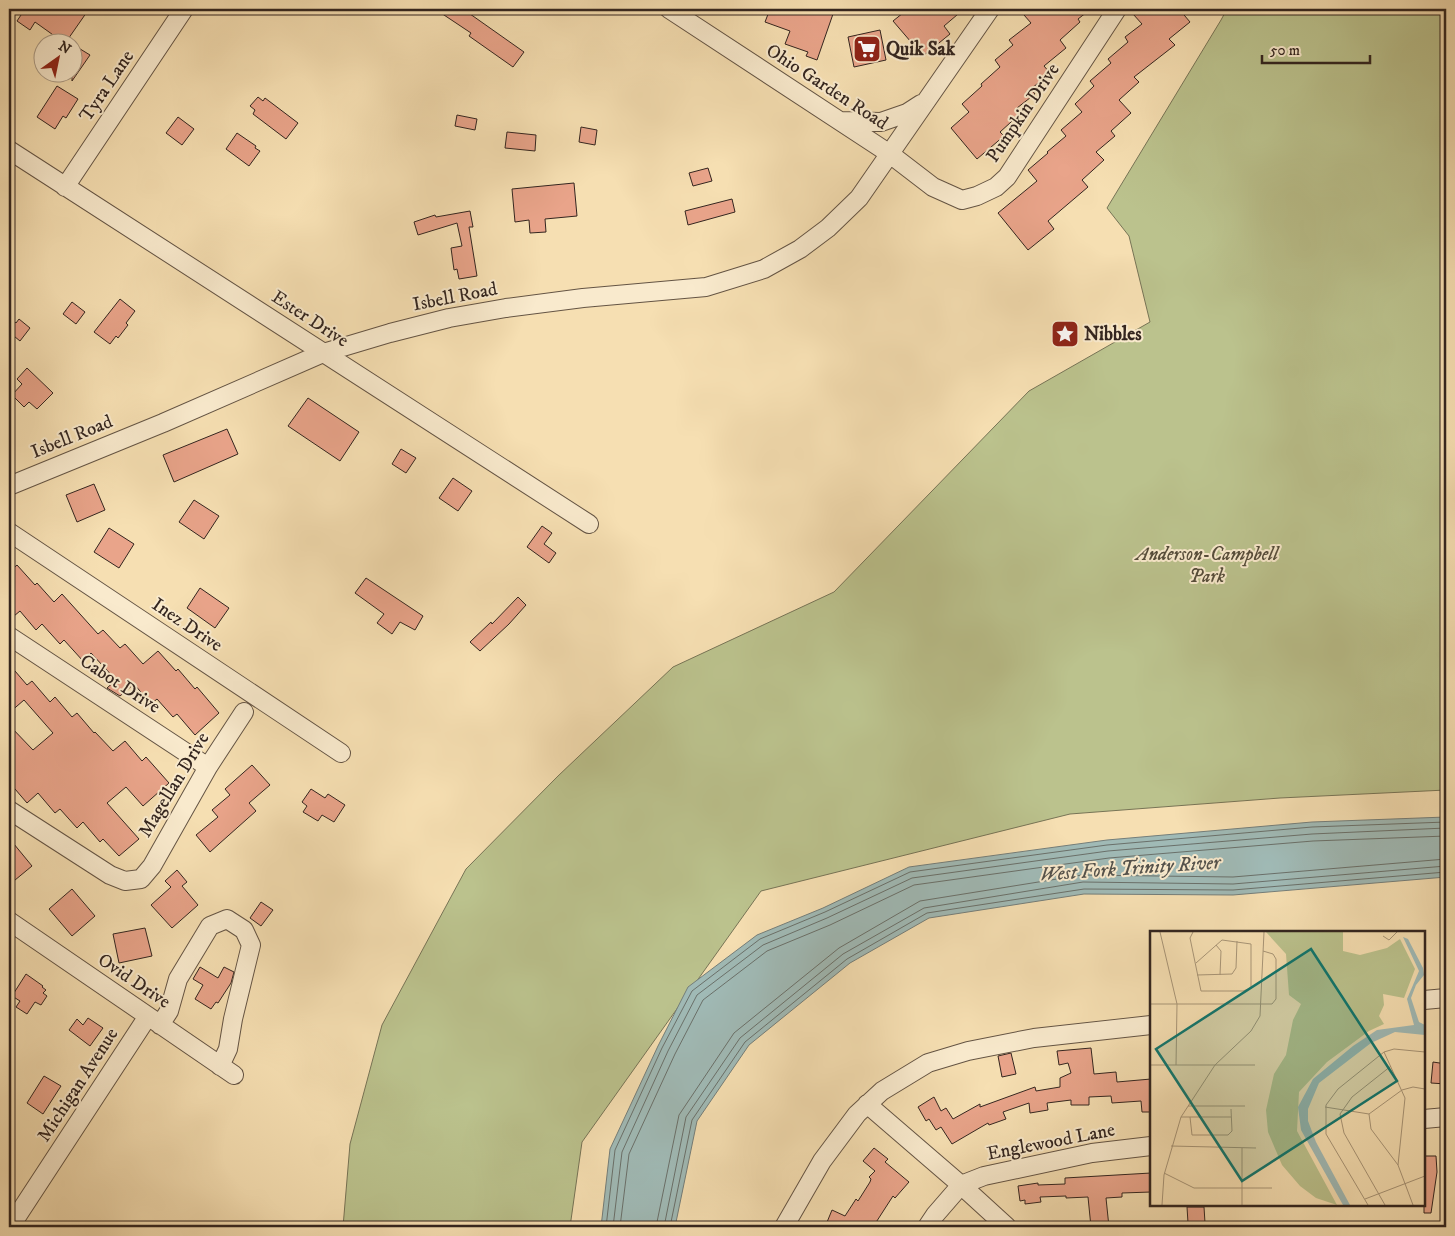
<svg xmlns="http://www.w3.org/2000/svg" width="1455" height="1236" viewBox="0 0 1455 1236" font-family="'IM FELL DW Pica',serif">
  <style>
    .green { fill: #bbc28d; stroke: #777456 }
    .water { fill: #a0bab6; stroke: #747e7a }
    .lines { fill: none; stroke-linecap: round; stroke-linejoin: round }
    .shore { stroke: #6a706a; stroke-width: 1 }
    .building { fill: #e9a48a; stroke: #33251f }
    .minor-casing { stroke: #645444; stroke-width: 20 }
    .minor { stroke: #f9eacd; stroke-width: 18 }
    .labels { text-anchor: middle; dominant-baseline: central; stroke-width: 4; stroke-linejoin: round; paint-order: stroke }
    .poi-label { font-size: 19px; font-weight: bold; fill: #33251f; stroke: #f9eacd; text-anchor: start }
    .street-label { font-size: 19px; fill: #33251f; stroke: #f9eacd }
    .park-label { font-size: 19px; font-style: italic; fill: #554c3a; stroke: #f9eacd }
    .water-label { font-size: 20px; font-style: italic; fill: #54524c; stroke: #f9eacd }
    .inset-road { fill: none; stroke: #a89577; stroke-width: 1 }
    .view { fill: #0f766e; fill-opacity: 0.15; stroke: #0f766e; stroke-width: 2.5 }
    .inset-edge { fill: none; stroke: #33251f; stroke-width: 2.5 }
  </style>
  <rect width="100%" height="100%" fill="#f6dfb2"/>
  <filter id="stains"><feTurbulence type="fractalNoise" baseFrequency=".004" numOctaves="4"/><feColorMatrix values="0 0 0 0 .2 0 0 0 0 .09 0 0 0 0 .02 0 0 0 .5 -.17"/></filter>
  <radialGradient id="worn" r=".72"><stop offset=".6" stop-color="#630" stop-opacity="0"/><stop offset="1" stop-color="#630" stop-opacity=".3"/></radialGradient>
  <path class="green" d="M1227,9H1446V790L1280,798L1070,814L761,891L582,1142L570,1227H343L350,1144L382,1025L466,869L558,776L673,667L834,592L1029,391L1150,322L1129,236L1107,208L1221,20Z"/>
  <path class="water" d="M1446,817V877L1233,895L1084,894L929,918L850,963L749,1045L697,1121L675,1227H601L610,1149L658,1046L688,987L757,935L823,908L909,867L1107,840L1312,822Z"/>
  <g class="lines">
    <path class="shore" d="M606,1227L615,1150L662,1048L692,991L760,939L825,912L910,872L1107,845L1312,827L1446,822
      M613,1227L622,1152L668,1051L697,995L763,945L827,918L912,878L1108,851L1312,834L1446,828
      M620,1227L629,1154L675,1054L703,1000L767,951L830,925L914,885L1109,858L1313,841L1446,836
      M656,1227L679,1115L734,1033L839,948L920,901L1082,875L1233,877L1446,859
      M664,1227L686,1117L740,1038L843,954L924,908L1083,882L1233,884L1446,866
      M670,1227L692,1120L745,1042L847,959L927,913L1084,889L1233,890L1446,872"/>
  </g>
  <path class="building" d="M25,9H89L66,42H53L56,37L35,22L30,30L17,21Z
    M435,9H463L524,52L513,67L469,36L471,33Z
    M770,9H818L833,14L817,60L806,56L808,52L785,44L790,31L765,22Z
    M908,9H964L944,26L950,34L923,56L893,21Z
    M1031,9H1091L1078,19L1080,22L1060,40L1066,48L1044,66L1050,73L1031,89L1035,94L1017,108L1021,113L1000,132L1004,136L977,159L951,128L969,112L962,104L982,86L981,84L1000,67L995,60L1013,45L1009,40L1031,23L1024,15Z
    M1139,9H1179L1190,22L1169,39L1175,45L1134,77L1139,82L1119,100L1131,113L1111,131L1115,136L1096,152L1104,160L1082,180L1088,187L1048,221L1054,229L1028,250L998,213L1037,181L1028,170L1048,153L1047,152L1066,136L1061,130L1082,112L1075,104L1094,86L1090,81L1111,63L1108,59L1128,42L1125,37L1142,24L1133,14Z
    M880,30L886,60L854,67L848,37Z
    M72,44L90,55L72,81Z
    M57,86L78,99L66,118L63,116L55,129L37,117Z
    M258,97L263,101L265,98L298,123L286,139L253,114L255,110L250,106Z
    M457,115L477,119L475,130L455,126Z
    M178,117L194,129L182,145L166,133Z
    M581,127L597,130L595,145L579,142Z
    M507,132L536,135L535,151L505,148Z
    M237,133L256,146L255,148L260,151L249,166L226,149Z
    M708,168L712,181L693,186L689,173Z
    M574,183L577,216L545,219L546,232L530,233L529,220L515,222L512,189Z
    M732,199L735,212L688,225L685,211Z
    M470,211L473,227H469L477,276L459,279L457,269L454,270L451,248L462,246L457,223L418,235L414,222L435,215L436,217Z
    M120,299L135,311L126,323L128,325L118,338L116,336L110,344L94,332Z
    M72,302L85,312L76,324L63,314Z
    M9,317L16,323L19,319L30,328L20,341L9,332Z
    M27,368L53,393L37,409L29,402L24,407L12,395L22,384L17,379Z
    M308,398L359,432L340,461L288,426Z
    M227,429L238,454L174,482L163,455Z
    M401,449L416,458L406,473L392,464Z
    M453,478L472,491L458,511L439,498Z
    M94,484L105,510L77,522L66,495Z
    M194,500L219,516L204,539L179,522Z
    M542,526L552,533L544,544L556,553L549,563L527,547Z
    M109,528L134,544L119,568L94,552Z
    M17,565L35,585L37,583L54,602L62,594L98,634L103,630L120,648L125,644L143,664L158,651L176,671L178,669L195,689L197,687L219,713L195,735L177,714L173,717L157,699L151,704L134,684L120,696L107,688L116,680L91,653L83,661L64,640L60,644L42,624L36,630L20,611L14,616L9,609V572Z
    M366,578L423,616L415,630L400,622L392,634L377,623L384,614L355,593Z
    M200,588L229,608L215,628L187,608Z
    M518,597L526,605L509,624L480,651L470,642L491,622L492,624Z
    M9,664L27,685L32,681L50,702L55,697L72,717L77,713L94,733L95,732L113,751L125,741L142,761L146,757L169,783L143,806L126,787L107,803L139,839L119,856L103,839L100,842L83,822L77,828L60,809L55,813L38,793L27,803L9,782V725L33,750L53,733L24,700L9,713Z
    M252,765L270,785L249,803L256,811L210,852L196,835L218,817L212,810L230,795L225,789Z
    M311,789L325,798L328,794L345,805L334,822L322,815L318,821L303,812L307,806L302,802Z
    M9,838L32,866L9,885Z
    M177,870L187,882L182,886L198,905L172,928L151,905L171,887L165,881Z
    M72,889L95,916L72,936L49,909Z
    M261,902L273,910L261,926L250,918Z
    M145,928L152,956L119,963L113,934Z
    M200,967L218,978L224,967L234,972L231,983L218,1003L216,1002L211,1009L195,999L203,985L193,979Z
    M26,974L43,986L42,987L46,990L43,993L47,996L41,1005L35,1002L27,1014L16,1007L20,1001L12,996Z
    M88,1018L103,1028L90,1046L69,1030L77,1019L83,1025Z
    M1091,1048L1094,1074L1116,1072L1117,1082L1151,1079V1112H1142L1141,1101L1112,1103L1111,1096L1089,1097V1105H1071V1100L1047,1103L1048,1110L1030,1113L1029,1103L1003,1112L1006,1119L989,1125L988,1123L952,1144L941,1127L936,1130L929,1119L926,1121L918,1107L934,1097L941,1111L946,1108L953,1119L980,1104V1107L1035,1087L1036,1091L1060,1087V1078L1071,1073L1068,1063L1059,1065L1057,1051Z
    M1011,1053L1016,1074L1002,1077L998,1056Z
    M1433,1062L1446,1064V1084L1431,1083Z
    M44,1076L61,1086L43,1114L27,1103Z
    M874,1148L888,1159L885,1162L909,1182L895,1198L893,1196L873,1227H825L832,1210L845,1216L856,1199L858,1201L870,1182L871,1179L869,1177L875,1171L863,1161Z
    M1424,1156H1436L1437,1172L1431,1213H1424Z
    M1151,1173V1192L1122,1193V1197L1106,1198L1109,1227H1091L1088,1197L1066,1198V1196L1040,1197L1041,1202L1025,1204V1200L1020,1201L1018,1186L1038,1183V1185L1065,1184V1178Z
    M1187,1207H1204L1205,1223H1188Z"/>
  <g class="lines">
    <defs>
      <path id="minor" d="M669,9L890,154L933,187L962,200L977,196L996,187L1007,177L1117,9
        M841,121L881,122L907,113L921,104
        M9,150L589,524
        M65,187L184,9
        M9,486L163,423L323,353L390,333L449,318L506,308L583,298L706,287L764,269L800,249L828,228L859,198L990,9
        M9,532L341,753
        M9,636L208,767
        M9,810L110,875L125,881L141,879L152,866L208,767L244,712
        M9,921L234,1075
        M1424,1000L1446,998
        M160,1025L169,1011L178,979L210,926L227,919L244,930L251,945L233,1019L228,1049L220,1066
        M867,1104L961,1185L1007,1227
        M1424,1119L1446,1117
        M10,1227L148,1016
        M784,1227L822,1161L857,1114L882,1091L928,1063L968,1051L1034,1038L1151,1025
        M927,1227L935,1215L961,1185L984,1176L1092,1153L1151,1146"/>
    </defs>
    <use href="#minor" class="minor-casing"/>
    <use href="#minor" class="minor"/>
  </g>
  <defs>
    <symbol id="supermarket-square" viewBox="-11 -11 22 22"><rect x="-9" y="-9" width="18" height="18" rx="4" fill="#8f2418" stroke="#f9eacd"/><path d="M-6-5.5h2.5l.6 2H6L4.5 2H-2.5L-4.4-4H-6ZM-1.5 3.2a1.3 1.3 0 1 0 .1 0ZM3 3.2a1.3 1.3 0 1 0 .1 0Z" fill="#fff"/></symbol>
    <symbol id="sight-square" viewBox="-11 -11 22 22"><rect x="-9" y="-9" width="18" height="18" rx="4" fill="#8f2418" stroke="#f9eacd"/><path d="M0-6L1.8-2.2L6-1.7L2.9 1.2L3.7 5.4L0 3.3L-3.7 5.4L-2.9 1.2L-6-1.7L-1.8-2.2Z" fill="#fff"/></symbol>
  </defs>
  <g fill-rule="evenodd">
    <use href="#supermarket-square" x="851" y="33" width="32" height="32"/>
    <use href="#sight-square" x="1049" y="318" width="32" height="32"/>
  </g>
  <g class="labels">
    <g class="poi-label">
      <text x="886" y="49">Quik Sak</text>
      <text x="1084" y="334">Nibbles</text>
    </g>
    <g class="street-label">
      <text transform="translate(107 86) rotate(-56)">Tyra Lane</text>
      <text transform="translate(827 87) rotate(33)">Ohio Garden Road</text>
      <text transform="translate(1023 113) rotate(-56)">Pumpkin Drive</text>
      <text transform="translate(455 297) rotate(-11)">Isbell Road</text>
      <text transform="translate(310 319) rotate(33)">Ester Drive</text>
      <text transform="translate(72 437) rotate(-22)">Isbell Road</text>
      <text transform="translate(187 625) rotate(34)">Inez Drive</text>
      <text transform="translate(120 684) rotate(33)">Cabot Drive</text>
      <text transform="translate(174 785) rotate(-59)">Magellan Drive</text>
      <text transform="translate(134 981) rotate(34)">Ovid Drive</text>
      <text transform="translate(78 1085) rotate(-57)">Michigan Avenue</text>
      <text transform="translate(1051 1142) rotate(-11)">Englewood Lane</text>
    </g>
    <g class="park-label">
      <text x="1207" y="554">Anderson-Campbell<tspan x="1207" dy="22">Park</tspan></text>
    </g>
    <g class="water-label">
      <text transform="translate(1130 869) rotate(-4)">West Fork Trinity River</text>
    </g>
  </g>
  <g transform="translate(1150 931)">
    <rect width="275" height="275" fill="#f6dfb2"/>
    <path d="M116,1H193V20L210,24L237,17L250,8L265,38L254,67L233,63L234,74L229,85L234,93L219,100L177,131L149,161L147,200L187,274L166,267L150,255L132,234L118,201L116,179L124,143L136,124L143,89L151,73L139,64L136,23Z" fill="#bbc28d"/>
    <path d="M253,6L258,8L273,37L274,44L266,54L261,67L269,91L275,94V104L245,101L221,112L169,152L158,178V190L166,211L200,274H193L151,199L148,176L163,148L203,115L227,99L264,94L257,68L269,40Z" fill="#a0bab6"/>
    <path class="inset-road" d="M10,1L27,73L26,134M43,1L40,7L51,60H93L101,57V13L72,9L46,32M233,5L239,9L247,1M66,14L71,20L70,44M47,44L82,43L86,37L87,10M0,73H122L126,68V28L123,23L113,20M234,121L255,167L248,234M0,134H105M38,175H95M175,176L219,183M219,183L221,198L248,234L263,274M219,183L252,159L263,156L275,158M31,186H81M40,186L42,204H78L82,200L81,178M21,215L106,217M14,242L44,257H122M215,268L275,245M12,274L14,244L31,186L65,134L101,100L110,85L114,1M92,274V217M218,274L176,203V174L188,158L234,121L244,118L275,121M235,274L194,202L190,183L202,166L241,135"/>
    <path class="view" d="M161,18L247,150L92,250L6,118Z"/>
    <rect width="275" height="275" class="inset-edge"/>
  </g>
  <rect width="1455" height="1236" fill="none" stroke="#f6dfb2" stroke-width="30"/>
  <rect x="10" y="10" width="1435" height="1216" fill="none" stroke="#33251f" stroke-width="2.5"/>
  <rect x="15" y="15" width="1425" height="1206" fill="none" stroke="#33251f"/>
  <g transform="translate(58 58) rotate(33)"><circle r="24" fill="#f9eacd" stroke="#aa9b87"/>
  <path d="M0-4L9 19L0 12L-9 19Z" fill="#8f2418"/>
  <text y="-8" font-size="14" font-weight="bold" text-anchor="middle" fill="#33251f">N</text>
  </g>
  <path d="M1262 55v8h108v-8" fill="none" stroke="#33251f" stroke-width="2.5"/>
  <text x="1270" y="55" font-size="15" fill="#33251f" stroke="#f9eacd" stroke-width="4" paint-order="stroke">50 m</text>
  <rect width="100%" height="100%" filter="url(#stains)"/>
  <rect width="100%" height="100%" fill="url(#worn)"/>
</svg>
